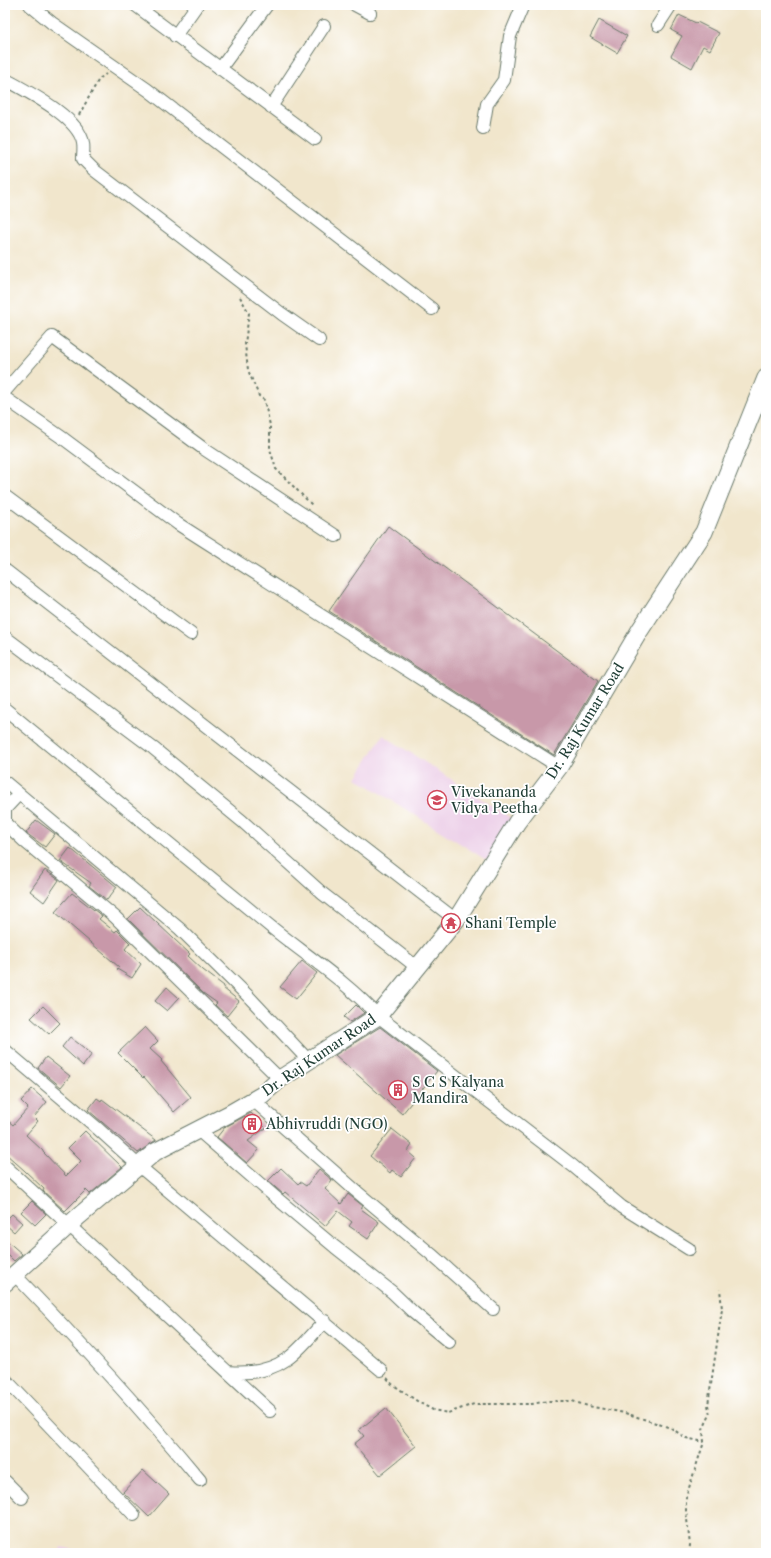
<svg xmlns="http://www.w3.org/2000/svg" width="771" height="1558" viewBox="0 0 771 1558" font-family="'Libre Caslon Text',serif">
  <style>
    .built { fill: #edd1e9 }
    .building { fill: #c898a9 }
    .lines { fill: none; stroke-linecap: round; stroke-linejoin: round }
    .street-casing { stroke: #687869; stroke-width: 14 }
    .secondary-casing { stroke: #687869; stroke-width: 19 }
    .path { stroke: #687869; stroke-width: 2; stroke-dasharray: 3 3; stroke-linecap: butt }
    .street { stroke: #fff; stroke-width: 12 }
    .secondary { stroke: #fff; stroke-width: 17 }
    .labels { text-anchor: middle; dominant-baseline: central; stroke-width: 3.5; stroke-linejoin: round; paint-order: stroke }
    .street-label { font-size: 14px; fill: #1f3d34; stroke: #fff }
    .poi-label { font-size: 14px; fill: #1f3d34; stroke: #fff; text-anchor: start }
  </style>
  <rect width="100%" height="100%" fill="#fff"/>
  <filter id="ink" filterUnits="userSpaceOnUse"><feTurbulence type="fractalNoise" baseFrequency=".025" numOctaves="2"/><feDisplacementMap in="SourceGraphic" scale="8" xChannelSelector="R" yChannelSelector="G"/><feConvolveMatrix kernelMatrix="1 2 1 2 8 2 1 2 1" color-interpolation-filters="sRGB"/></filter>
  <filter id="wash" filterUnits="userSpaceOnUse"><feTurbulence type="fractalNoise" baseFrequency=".012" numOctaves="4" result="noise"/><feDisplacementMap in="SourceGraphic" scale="16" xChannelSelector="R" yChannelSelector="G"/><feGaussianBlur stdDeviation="0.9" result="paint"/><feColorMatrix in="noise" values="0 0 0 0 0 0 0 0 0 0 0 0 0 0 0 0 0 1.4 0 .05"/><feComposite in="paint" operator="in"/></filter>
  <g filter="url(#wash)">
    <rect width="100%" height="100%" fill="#f1e6cc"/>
    <path class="built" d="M383,735L517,822L491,863L356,778Z
      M61,1547L92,1553H59Z"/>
    <g id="blocks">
      <path class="building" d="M679,15L696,23L697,22L719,33L710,50L703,46L692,68L671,56L682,36L671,30Z
        M599,20L627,36L617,53L590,37Z
        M388,526L598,681L554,755L329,611Z
        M36,820L55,834L45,847L26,833Z
        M70,848L117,887L107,900L89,886L91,883L60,861Z
        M45,870L59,880L44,902L30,891Z
        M72,893L102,916L99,919L115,932L117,930L130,943L125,949L141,964L132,978L117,969L119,967L55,912Z
        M140,907L190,954L188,956L203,970L224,986L223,988L239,1001L227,1016L215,1005L217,1003L203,993L128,919Z
        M302,961L317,973L296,999L280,987Z
        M167,987L179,998L167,1011L155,1001Z
        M356,1005L364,1013L350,1022L344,1017Z
        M43,1006L60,1023L49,1034L31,1018Z
        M145,1027L158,1041L150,1049L162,1060L161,1061L191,1097L174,1112L144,1077L143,1078L118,1053Z
        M380,1027L437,1071L402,1114L335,1055Z
        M70,1037L92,1054L83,1066L62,1047Z
        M46,1057L70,1076L61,1087L38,1068Z
        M32,1089L47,1102L34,1117L38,1121L26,1135L43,1151V1152L66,1176L81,1161L68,1148L85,1131L122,1167L90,1194L86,1190L65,1211L43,1191L44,1189L25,1171L5,1153V1118L13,1125L28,1108L21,1101Z
        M97,1098L101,1101L102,1099L156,1140L138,1153L88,1110Z
        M251,1113L266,1128L248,1141L259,1150L247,1163L217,1137L225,1127Z
        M392,1129L412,1145L408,1151L416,1158L401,1177L392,1170L390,1173L370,1156Z
        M281,1168L298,1184L300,1182L306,1186L319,1169L332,1180L325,1189L341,1204L348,1194L363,1206L361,1209L379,1222L368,1239L349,1226L352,1222L338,1211L325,1226L285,1192L283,1194L268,1181Z
        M32,1201L46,1214L35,1225L21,1212Z
        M12,1214L22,1223L14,1232L5,1224V1221Z
        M5,1239L22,1254L14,1261L5,1252Z
        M386,1408L416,1446L380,1475L354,1444L364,1436L359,1430Z
        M143,1470L169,1494L149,1517L123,1492Z"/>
    </g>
  </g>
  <g filter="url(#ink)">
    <use href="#blocks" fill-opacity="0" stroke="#687869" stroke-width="1"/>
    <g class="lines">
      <defs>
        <path id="street" d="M30,5L52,23L148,90L432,309
          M135,5L315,139
          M355,5L370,13
          M658,25L671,5
          M175,36L197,5
          M220,69L267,5
          M5,79C26,91 79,117 83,143C84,148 83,154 83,159L94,170L282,314L319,340
          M271,107L324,26
          M483,128L487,104L504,80L510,36L523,5
          M5,391L52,337L204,449L336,536
          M5,398L64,439L178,524L559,767
          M5,496L191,634
          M5,570L456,920
          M5,637L153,748L242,821L323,894L418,968
          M5,709C93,782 183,854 271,927C307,956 347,982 378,1016L573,1166L622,1207L689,1249
          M5,782L180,929L248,996L309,1061
          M19,794L5,809V823L24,841L115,917L280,1079
          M5,1050L96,1127L139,1166L381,1370
          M253,1100L356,1191L431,1254L493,1309
          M198,1130L274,1196L335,1247L392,1292L414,1313L449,1342
          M5,1166L270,1411
          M14,1274C79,1341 141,1409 200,1480
          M228,1372C249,1374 270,1371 287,1359C299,1351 315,1331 325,1321
          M5,1379L134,1515
          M5,1481L22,1498"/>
        <path id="secondary" d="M5,1283L79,1216L155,1152L229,1114L262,1095L280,1079L378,1016L456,920L517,822L559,767L640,630L704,532L766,378"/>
      </defs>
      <use href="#street" class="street-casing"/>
      <use href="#secondary" class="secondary-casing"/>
      <path class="path" d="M79,115L99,79L106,74
        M240,297L249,313L245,344L248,370L259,396L264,400L270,425V449L276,469L312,505
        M387,1378L392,1384L420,1403L433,1410L448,1413L474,1404H532L548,1401H572L588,1406L625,1413L671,1428L686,1438L704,1442
        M689,1553L690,1545L686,1511V1497L704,1442L703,1429L710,1415L708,1405L722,1309L720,1289"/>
      <use href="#street" class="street"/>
      <use href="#secondary" class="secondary"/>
    </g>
  </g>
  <defs>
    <symbol id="school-ring" viewBox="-11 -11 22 22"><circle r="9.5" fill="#fff" stroke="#d1495b" stroke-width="1.5"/><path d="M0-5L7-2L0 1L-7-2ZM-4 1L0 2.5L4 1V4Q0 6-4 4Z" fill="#d1495b"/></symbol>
    <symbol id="temple-ring" viewBox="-11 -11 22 22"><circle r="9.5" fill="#fff" stroke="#d1495b" stroke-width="1.5"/><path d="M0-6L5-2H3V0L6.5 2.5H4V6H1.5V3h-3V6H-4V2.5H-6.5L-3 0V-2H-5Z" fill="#d1495b"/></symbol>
    <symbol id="building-ring" viewBox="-11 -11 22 22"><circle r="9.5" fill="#fff" stroke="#d1495b" stroke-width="1.5"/><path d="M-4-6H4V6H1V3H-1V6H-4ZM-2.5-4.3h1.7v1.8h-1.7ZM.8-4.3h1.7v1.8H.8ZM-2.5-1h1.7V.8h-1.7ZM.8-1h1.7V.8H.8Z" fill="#d1495b"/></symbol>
  </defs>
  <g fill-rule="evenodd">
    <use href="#school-ring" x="426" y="789" width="22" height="22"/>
    <use href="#temple-ring" x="440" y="912" width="22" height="22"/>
    <use href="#building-ring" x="387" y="1079" width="22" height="22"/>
    <use href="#building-ring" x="241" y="1113" width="22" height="22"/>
  </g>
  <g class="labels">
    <g class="street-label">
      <text transform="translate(585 721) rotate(-58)">Dr. Raj Kumar Road</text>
      <text transform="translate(319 1055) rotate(-34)">Dr. Raj Kumar Road</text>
    </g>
    <g class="poi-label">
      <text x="451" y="792">Vivekananda<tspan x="451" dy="16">Vidya Peetha</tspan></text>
      <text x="465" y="923">Shani Temple</text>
      <text x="412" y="1082">S C S Kalyana<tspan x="412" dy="16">Mandira</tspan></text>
      <text x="266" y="1124">Abhivruddi (NGO)</text>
    </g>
  </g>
  <rect width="771" height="1558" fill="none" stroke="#fff" stroke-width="20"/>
</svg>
